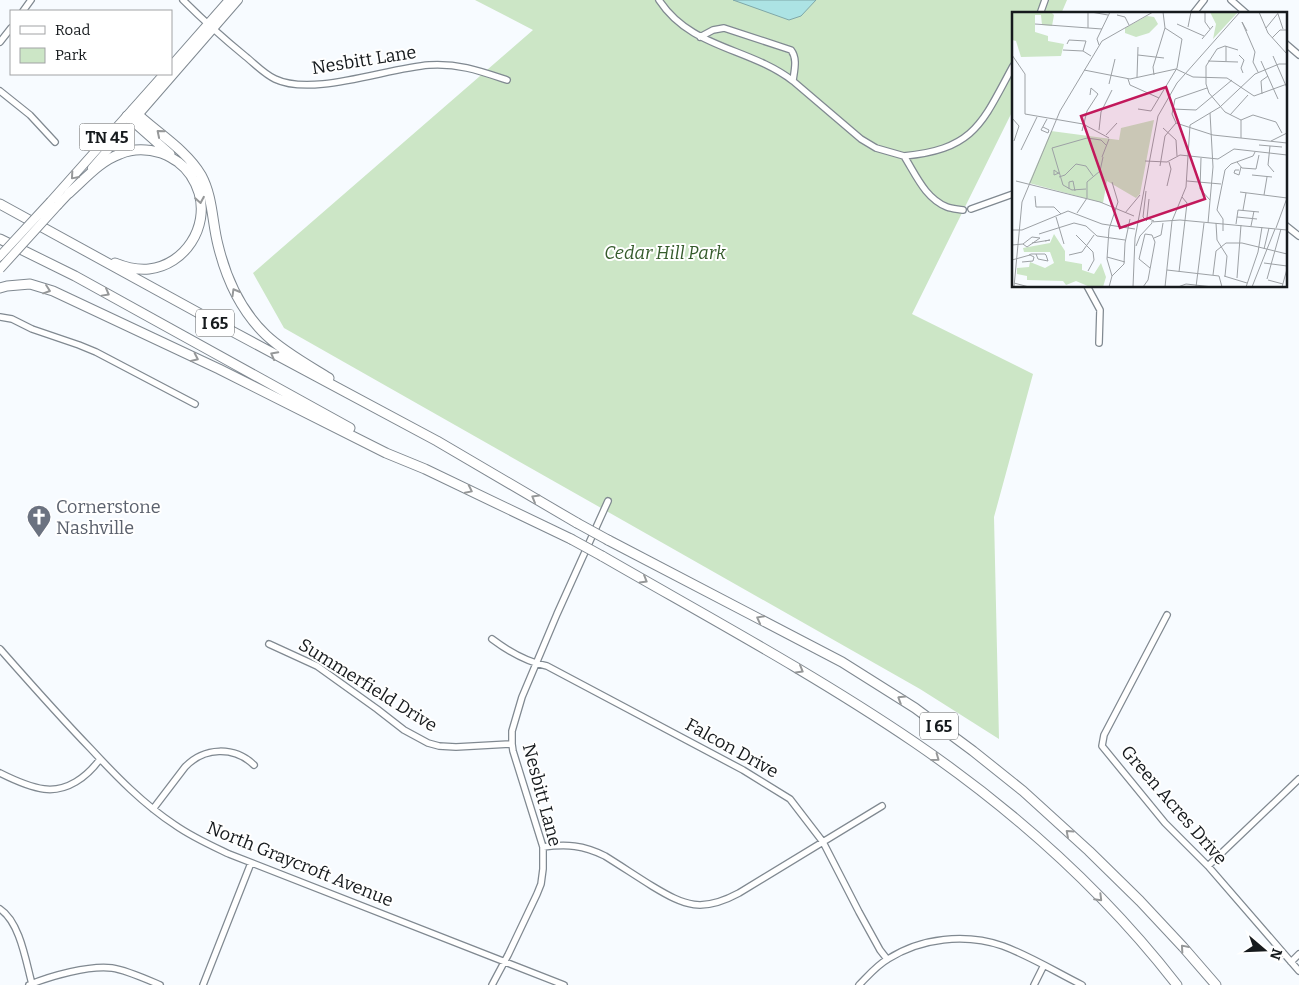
<svg xmlns="http://www.w3.org/2000/svg" width="1299" height="985" viewBox="0 0 1299 985" font-family="Bitter,serif">
  <style>
    .green { fill: #cce6c6 }
    .water { fill: #ace3e4; stroke: #7fa7a8 }
    .lines { fill: none; stroke-linecap: round; stroke-linejoin: round }
    .minor-casing { stroke: #808991; stroke-width: 8 }
    .major-casing { stroke: #808991; stroke-width: 10 }
    .highway-casing { stroke: #808991; stroke-width: 11 }
    .minor { stroke: #fff; stroke-width: 5.5 }
    .major { stroke: #fff; stroke-width: 8 }
    .highway { stroke: #fff; stroke-width: 9 }
    .major-bridge-casing { stroke: #808991; stroke-width: 10; stroke-linecap: butt }
    .highway-bridge-casing { stroke: #808991; stroke-width: 11; stroke-linecap: butt }
    .major-bridge { stroke: #fff; stroke-width: 8 }
    .highway-bridge { stroke: #fff; stroke-width: 9 }
    .oneway { stroke: #969899 }
    .labels { text-anchor: middle; dominant-baseline: central; stroke-width: 4; stroke-linejoin: round; paint-order: stroke }
    .shield { fill: #fff; stroke: #5c5f61; stroke-width: 1 }
    .shield-label { font-size: 16px; font-weight: bold; fill: #161a1d }
    .street-label { font-size: 18px; fill: #161a1d; stroke: #fff }
    .park-label { font-size: 18px; font-style: italic; fill: #355b2c; stroke: #fff }
    .worship-label { font-size: 18px; fill: #5b616d; stroke: #fff; text-anchor: start }
    .inset-road { fill: none; stroke: #9da1a5; stroke-width: 1 }
    .view { fill: #c2185b; fill-opacity: 0.15; stroke: #c2185b; stroke-width: 2.5 }
    .inset-edge { fill: none; stroke: #161a1d; stroke-width: 2.5 }
  </style>
  <rect width="100%" height="100%" fill="#f7fbff"/>
  <path class="green" d="M475,0H1067L1061,14H1013V110L912,314L1033,374L994,517L999,739L920,689L284,328L253,273L533,30Z"/>
  <path class="water" d="M733,0H816L801,16L789,20Z"/>
  <g class="lines">
    <defs>
      <path id="minor" d="M183,0C203,20 223,38 245,56C255,64 264,74 275,79C313,97 387,68 429,65C458,63 480,71 507,80
        M659,0C691,49 749,47 793,81
        M1231,0L1247,14
        M23,11L31,0
        M1040,14L1045,0
        M1193,14L1204,0
        M700,37L713,30L724,28L791,50C798,59 794,71 793,81L861,139L876,148L904,156C916,175 925,198 947,207C952,209 958,209 963,210
        M0,42L11,28
        M1285,43L1299,55
        M0,91L30,115L55,142
        M904,156C975,149 982,123 1013,66
        M971,209L1013,194
        M1285,225L1299,236
        M1087,286L1100,310L1099,343
        M0,317L12,319L32,329L79,345L96,352L195,404
        M1167,615L1104,735L1102,746L1165,823L1208,866L1299,971
        M492,639C508,651 527,662 547,666L743,770L790,799L823,842L859,912L880,950L887,959
        M269,644L317,666L377,709L404,730L428,743L439,746L456,747L512,744
        M0,649C30,683 59,716 90,748C116,776 143,804 175,825C192,837 210,845 229,854L564,985
        M0,773C14,780 29,787 44,789C67,792 87,777 100,759
        M153,809L185,767C204,747 234,746 254,765
        M543,847C567,844 583,845 605,856C621,866 636,876 652,886C685,906 702,913 739,893L882,806
        M1208,866L1299,779
        M0,909C20,922 26,962 32,984
        M1291,962L1299,954
        M29,985C50,976 90,965 112,968C126,970 146,979 160,985
        M203,985L251,863
        M492,985L508,955L537,894L541,884L543,869V847L513,751L512,744V731L522,697L557,614L608,501
        M859,985C868,976 877,965 888,959C921,938 965,933 1003,946C1030,956 1056,972 1082,985
        M1034,985L1044,965"/>
      <path id="major" d="M171,66L229,0
        M92,168L238,0
        M51,201L164,74
        M58,205L72,190"/>
      <path id="highway" d="M133,110C154,131 186,149 201,175C213,197 212,222 218,245C226,278 241,311 266,335C284,352 308,365 329,378
        M127,116L170,154
        M69,193C85,179 100,161 120,154C134,148 148,149 161,153C168,155 173,159 178,162C189,170 195,180 199,193C209,227 185,265 149,269C138,270 125,267 115,263
        M0,204L226,328L437,441L577,523
        M0,239L75,276L350,428
        M0,288L7,286L30,284L53,291L219,369L386,453L425,469L571,539
        M608,540L842,662L915,708L973,751L1023,791L1089,851L1140,901L1183,947L1216,985
        M602,556C706,616 814,674 914,742C1012,809 1104,891 1177,985"/>
    </defs>
    <use href="#minor" class="minor-casing"/>
    <use href="#major" class="major-casing"/>
    <use href="#highway" class="highway-casing"/>
    <use href="#minor" class="minor"/>
    <use href="#major" class="major"/>
    <use href="#highway" class="highway"/>
    <defs>
      <path id="major-bridge" d="M0,256L51,201
        M0,269L58,205"/>
      <path id="highway-bridge" d="M577,523L608,540
        M571,539L602,556"/>
    </defs>
    <use href="#major-bridge" class="major-bridge-casing"/>
    <use href="#highway-bridge" class="highway-bridge-casing"/>
    <use href="#major-bridge" class="major-bridge"/>
    <use href="#highway-bridge" class="highway-bridge"/>
  </g>
  <defs><path id="oneway-chevron" d="M-2-3.5L2.5 0L-2 3.5" fill="none" stroke-width="1.6" stroke-linecap="round" stroke-linejoin="round" transform="scale(1.25)"/></defs>
  <g class="oneway">
    <use href="#oneway-chevron" transform="translate(160 133) rotate(-140)"/>
    <use href="#oneway-chevron" transform="translate(74 176) rotate(131)"/>
    <use href="#oneway-chevron" transform="translate(200 200) rotate(80)"/>
    <use href="#oneway-chevron" transform="translate(47 290) rotate(19)"/>
    <use href="#oneway-chevron" transform="translate(235 292) rotate(-120)"/>
    <use href="#oneway-chevron" transform="translate(106 293) rotate(29)"/>
    <use href="#oneway-chevron" transform="translate(274 355) rotate(-152)"/>
    <use href="#oneway-chevron" transform="translate(195 358) rotate(25)"/>
    <use href="#oneway-chevron" transform="translate(469 490) rotate(26)"/>
    <use href="#oneway-chevron" transform="translate(535 498) rotate(-150)"/>
    <use href="#oneway-chevron" transform="translate(644 580) rotate(30)"/>
    <use href="#oneway-chevron" transform="translate(760 619) rotate(-152)"/>
    <use href="#oneway-chevron" transform="translate(800 670) rotate(30)"/>
    <use href="#oneway-chevron" transform="translate(901 699) rotate(-148)"/>
    <use href="#oneway-chevron" transform="translate(936 758) rotate(36)"/>
    <use href="#oneway-chevron" transform="translate(1069 833) rotate(-138)"/>
    <use href="#oneway-chevron" transform="translate(1099 898) rotate(45)"/>
    <use href="#oneway-chevron" transform="translate(1184 948) rotate(-131)"/>
  </g>
  <defs>
    <symbol id="church-pin" viewBox="-11 -11 22 30"><path d="M0 17L-7.5 6A9.5 9.5 0 1 1 7.5 6Z" fill="#6b7280" stroke="#fff"/><path d="M-1.2-6h2.4v3.5h3.3v2.4h-3.3V6h-2.4V-.1h-3.3v-2.4h3.3Z" fill="#fff"/></symbol>
  </defs>
  <g fill-rule="evenodd">
    <use href="#church-pin" x="25" y="503" width="28" height="38"/>
  </g>
  <g class="labels">
    <g class="shield">
      <rect x="79.5" y="123.5" width="55" height="27" rx="4"/>
      <rect x="196" y="309.5" width="38" height="27" rx="4"/>
      <rect x="920" y="712.5" width="38" height="27" rx="4"/>
    </g>
    <g class="shield-label">
      <text x="107" y="137">TN 45</text>
      <text x="215" y="323">I 65</text>
      <text x="939" y="726">I 65</text>
    </g>
    <g class="street-label">
      <text transform="translate(364 60) rotate(-9)">Nesbitt Lane</text>
      <text transform="translate(368 685) rotate(32)">Summerfield Drive</text>
      <text transform="translate(732 748) rotate(29)">Falcon Drive</text>
      <text transform="translate(542 795) rotate(75)">Nesbitt Lane</text>
      <text transform="translate(1174 805) rotate(49)">Green Acres Drive</text>
      <text transform="translate(300 864) rotate(22)">North Graycroft Avenue</text>
    </g>
    <g class="park-label">
      <text x="665" y="253">Cedar Hill Park</text>
    </g>
    <g class="worship-label">
      <text x="56" y="507">Cornerstone<tspan x="56" dy="21">Nashville</tspan></text>
    </g>
  </g>
  <g transform="translate(1012 12)">
    <rect width="275" height="275" fill="#f7fbff"/>
    <path d="M0,0H39L42,3L40,14L30,13L29,3H23V20L36,24V29L52,32L49,44L9,45L4,29L0,28ZM198,0H226L201,27L204,12ZM135,4L142,5L146,12L137,21L124,25L113,21V16ZM142,108L128,182L124,186L95,169L91,191L17,171L39,119L107,128L109,116ZM42,222L53,239V249L70,252V258L82,262L89,251L94,265L91,275H78L64,269L54,273L51,269L15,268V264L5,262V256L17,255L18,250L33,256L42,251L38,240H12L11,236L38,231Z" fill="#cce6c6"/>
    <path class="inset-road" d="M79,0L96,3M193,0V10L198,17M247,0L256,21L275,42M266,2L271,17M105,3L113,5L117,13M23,12L90,17M165,12L192,24M176,15L179,0M76,16V0M254,16L267,0M235,19L230,10L243,40L241,50L246,60M260,26L268,18H275M190,27L201,14M55,32L57,28L74,29L71,39M87,33L85,27L98,0M214,34V49M51,38L71,39L79,44M226,38L213,34L205,37L194,54V72L197,81L213,100L229,108M0,43L13,62V102L71,112L97,126M126,43L152,46M227,43L232,48L229,56L231,61M261,44L275,76M196,49L226,50M249,49L266,87M72,58L118,67L164,57L181,65L215,66L242,84L275,72M142,63L141,55L153,16M125,65L126,35M116,67L118,73L147,86M97,72L103,47M195,76L163,87L160,102L164,111L201,123L275,131M250,82L249,69L256,64M126,97L139,99L165,56L170,27L153,16L151,0M160,97L184,98L220,68M218,103L236,83M0,106L7,114L2,129M31,115L37,118L36,121L29,118L35,107M151,116L164,128L165,144M87,118L89,100L100,78M70,119L75,99L86,82L79,76L78,83M94,123L105,111M229,126V108L241,103L264,110L270,121M259,129L275,121M247,133L270,135M258,134L256,153L262,160M9,138L25,105M90,145L97,127M189,146L188,177L198,188M133,149L155,150L168,143L206,147L222,137L275,143M225,150L230,156L244,157L247,143M148,154L153,124L164,111M42,158L46,161H47L42,163ZM227,158H223L222,161L227,163L229,155M240,163L260,165M47,165L53,163L64,152L74,154L81,164M4,169L88,190L122,204M175,169L209,172M155,174L159,157L157,150M57,177V170L61,169L63,179M74,177L60,178L51,173L40,136L75,126L89,128L94,133M134,179L131,205L135,209M228,180L275,186M252,183L255,165M23,184L24,195H42L49,202M137,187L135,206L142,209M231,198L234,181M65,201L75,186V170L88,159L91,145M113,201L128,183M44,205L52,232M225,205L245,207M160,209L174,175L178,113L208,95L243,62L267,52H275M139,210L168,208L275,218M196,211L201,155L198,101M204,211L205,228L215,244L213,264M224,212L226,198L247,200M239,214L242,199M264,216L275,186M0,218H10L56,199L90,212L123,217M211,219V207L205,198L213,158L219,152L241,144L243,140M27,222L62,211L74,214L85,224L113,228M64,223L81,240L82,248L76,259M142,226L149,223L151,211M20,231L38,228L33,229M11,232L20,225L28,226M0,233L11,232L15,235L28,226M124,234L128,224L140,211M252,237L257,216M17,243L19,242H33L34,243L36,249L26,247L24,242M57,243L70,240L82,223M95,245L113,250M0,248L18,243L22,245L21,249L10,250M252,251L275,254M155,258L207,264L210,275M167,260L175,191L170,185M201,263L204,239L214,231H230L275,242M100,264L112,252L113,231L118,207M212,264L235,271M225,266L229,213M255,267L269,217M256,268L271,272M2,271L17,275M2,275L10,190L48,99L90,29L141,0M97,275L100,264L95,247L97,217L106,190L100,170M121,275L123,226L146,104L165,71L228,0M131,275L136,268L143,230L140,223L133,222L127,247L138,256M153,275L160,209M166,275L174,272L201,275M184,275L192,211M234,275L246,240L250,215M240,275L263,217M270,275L275,257"/>
    <path class="view" d="M154,75L193,187L108,216L69,104Z"/>
    <rect width="275" height="275" class="inset-edge"/>
  </g>
  <rect x="10" y="10" width="162" height="65" fill="#ffffff" stroke="#a2a3a5"/>
  <rect x="20" y="26" width="25" height="8" fill="#ffffff" stroke="#a2a3a5"/>
  <text x="55" y="35" font-size="15" fill="#161a1d">Road</text>
  <rect x="20" y="48" width="25" height="15" fill="#cce6c6" stroke="#a2a3a5"/>
  <text x="55" y="60" font-size="15" fill="#161a1d">Park</text>
  <g transform="translate(1264 950) rotate(109)" stroke="#ffffff" stroke-width="4" paint-order="stroke">
  <path d="M0-4L9 19L0 12L-9 19Z" fill="#161a1d"/>
  <text y="-8" font-size="14" font-weight="bold" text-anchor="middle" fill="#161a1d">N</text>
  </g>
</svg>
